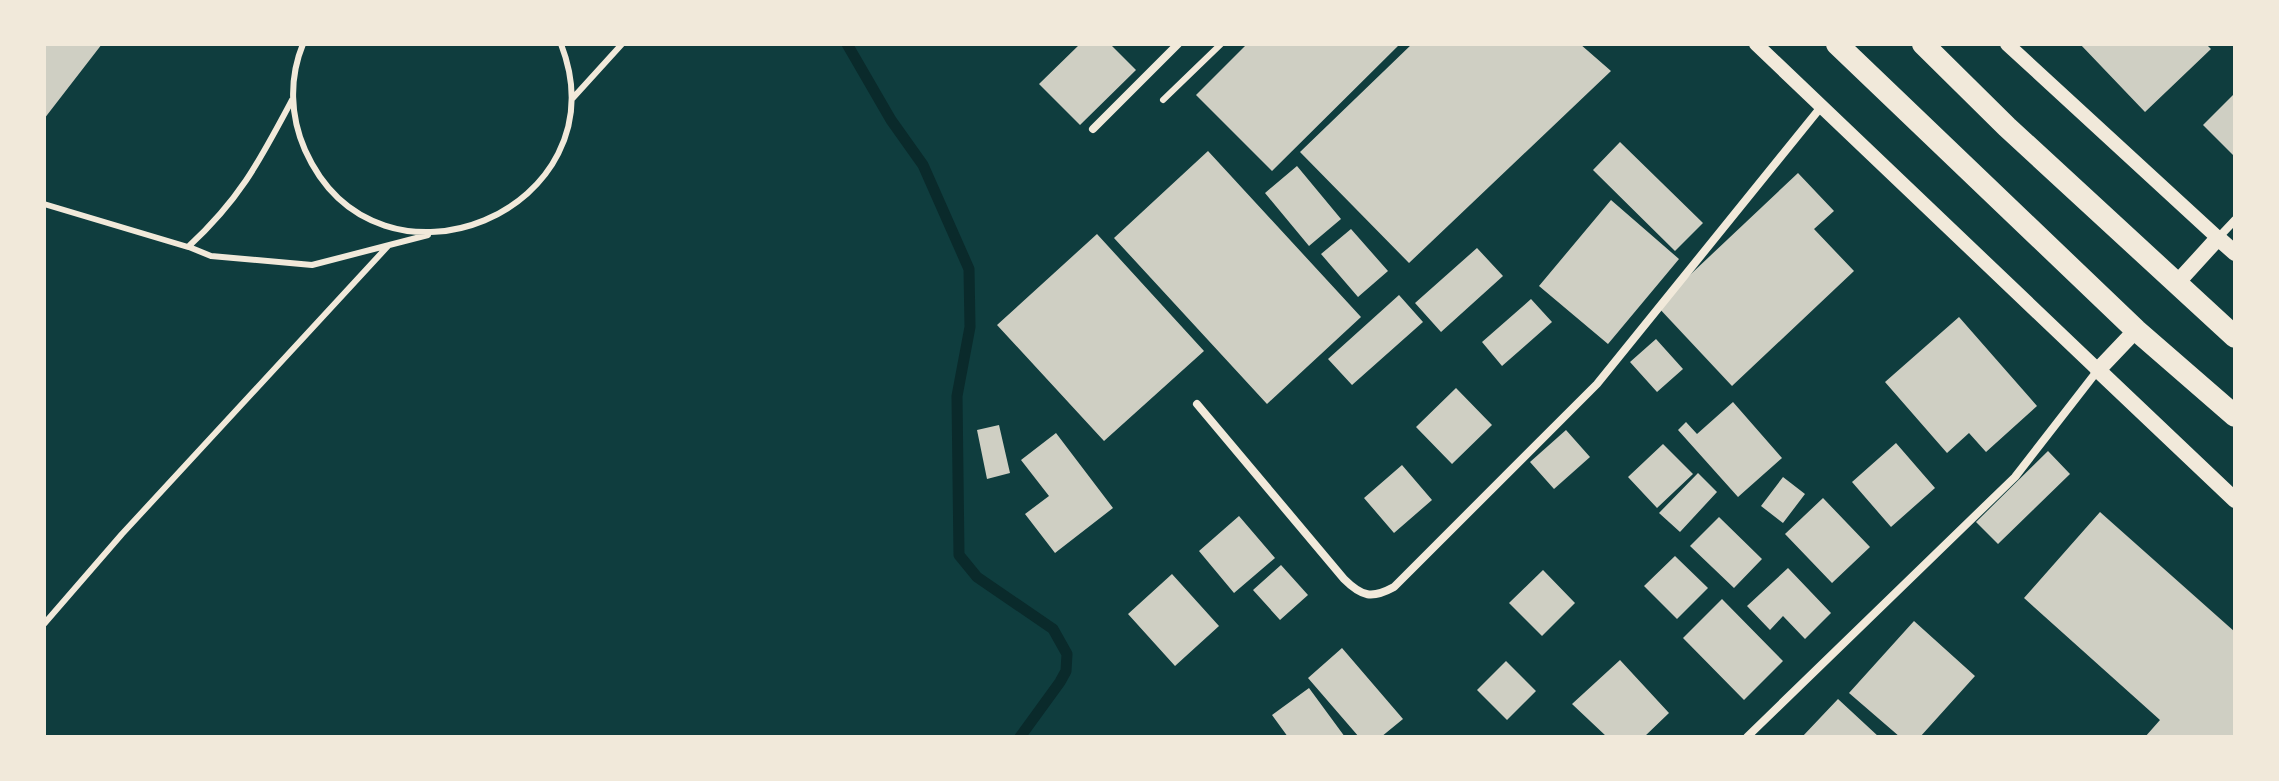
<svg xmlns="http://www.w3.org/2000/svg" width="2279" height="781" viewBox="0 0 2279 781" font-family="Mulish,sans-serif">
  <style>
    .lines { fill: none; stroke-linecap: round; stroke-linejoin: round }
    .stream { stroke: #0a2a2b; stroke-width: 11 }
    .building { fill: #cfcfc3 }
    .service { stroke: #f1e9da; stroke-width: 6 }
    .minor { stroke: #f1e9da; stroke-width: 8 }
    .tertiary { stroke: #f1e9da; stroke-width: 14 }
    .secondary { stroke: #f1e9da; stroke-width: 16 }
    .trunk { stroke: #f1e9da; stroke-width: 22 }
  </style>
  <rect width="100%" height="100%" fill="#0f3d3e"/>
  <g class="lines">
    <path class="stream" d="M847,44L891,120L923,165L969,269L970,327L957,396L959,555L977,577L1053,629L1067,654L1066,671L1060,682L1020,737"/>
  </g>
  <path class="building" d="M44,44H102L44,119Z
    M1080,44H1110L1136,70L1080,125L1039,84Z
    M1247,44H1400L1272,171L1196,95Z
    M1412,44H1580L1611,71L1409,263L1300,152Z
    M2080,44H2206L2211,49L2145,112Z
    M2235,93V157L2203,125Z
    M1620,142L1703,223L1675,251L1593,170Z
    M1208,151L1361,317L1267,404L1114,238Z
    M1297,166L1341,219L1309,246L1265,193Z
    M1798,173L1834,211L1814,229L1854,271L1732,386L1657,306Z
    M1611,200L1679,259L1608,344L1539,286Z
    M1351,229L1388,271L1358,297L1321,254Z
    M1097,234L1204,351L1104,441L997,325Z
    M1477,248L1503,276L1441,332L1415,303Z
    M1399,295L1423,322L1352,385L1328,359Z
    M1531,299L1552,322L1502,366L1482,342Z
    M1959,317L2037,406L1986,452L1969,433L1947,453L1885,382Z
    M1656,339L1683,369L1657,392L1630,362Z
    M1456,388L1492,425L1452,464L1416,427Z
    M1733,402L1782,458L1738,497L1678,430L1686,422L1697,434Z
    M999,425L1010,473L987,479L977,430Z
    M1566,430L1590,457L1554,489L1530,462Z
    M1056,433L1113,508L1055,553L1025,514L1049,496L1021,460Z
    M1896,443L1935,488L1891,527L1852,482Z
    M1663,444L1693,474L1657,508L1628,477Z
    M2048,451L2070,474L1998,544L1976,522Z
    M1402,465L1432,500L1394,533L1364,498Z
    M1698,473L1717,492L1680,532L1659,513Z
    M1783,477L1805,494L1783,523L1761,506Z
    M1823,498L1870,547L1832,583L1785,534Z
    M2100,512L2235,632V737H2145L2160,720L2024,598Z
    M1239,516L1275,558L1234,593L1199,551Z
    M1719,517L1762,559L1734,588L1690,546Z
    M1675,556L1708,588L1677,619L1644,586Z
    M1281,565L1308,595L1280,620L1253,590Z
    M1788,568L1831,613L1805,639L1783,616L1770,630L1747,606Z
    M1543,570L1575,603L1542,636L1509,603Z
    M1172,574L1219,626L1175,666L1128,614Z
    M1722,599L1783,661L1744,700L1683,638Z
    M1914,621L1975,676L1920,737H1900L1849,693Z
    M1342,648L1403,719L1381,737H1359L1308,678Z
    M1620,660L1669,713L1644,737H1607L1572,704Z
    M1506,661L1536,691L1507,720L1477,690Z
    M1309,688L1345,737H1288L1272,715Z
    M1838,699L1879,737H1802Z"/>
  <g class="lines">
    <path class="service" d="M303,44C289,78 290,116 305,150C378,313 625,210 561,44
      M572,99L622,44
      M1163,100L1221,44
      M44,204L188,247C240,199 259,162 292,100
      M189,247L211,256L312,265L428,235
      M44,624L122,534L388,246"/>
    <path class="minor" d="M1093,129L1178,44
      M2218,238L2235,220
      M1197,404L1344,579C1362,597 1372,599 1394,587L1597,384L1821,107
      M1747,737L2015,477L2098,370"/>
    <path class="tertiary" d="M1756,44L2098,370
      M2007,44L2218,238"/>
    <path class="secondary" d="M2176,284L2218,238L2235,253
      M2136,330L2098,370L2235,500"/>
    <path class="trunk" d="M1837,44L2136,330L2235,416
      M1923,44L2007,127L2235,337"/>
  </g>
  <rect width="2279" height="781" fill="none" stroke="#f1e9da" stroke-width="92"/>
</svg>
